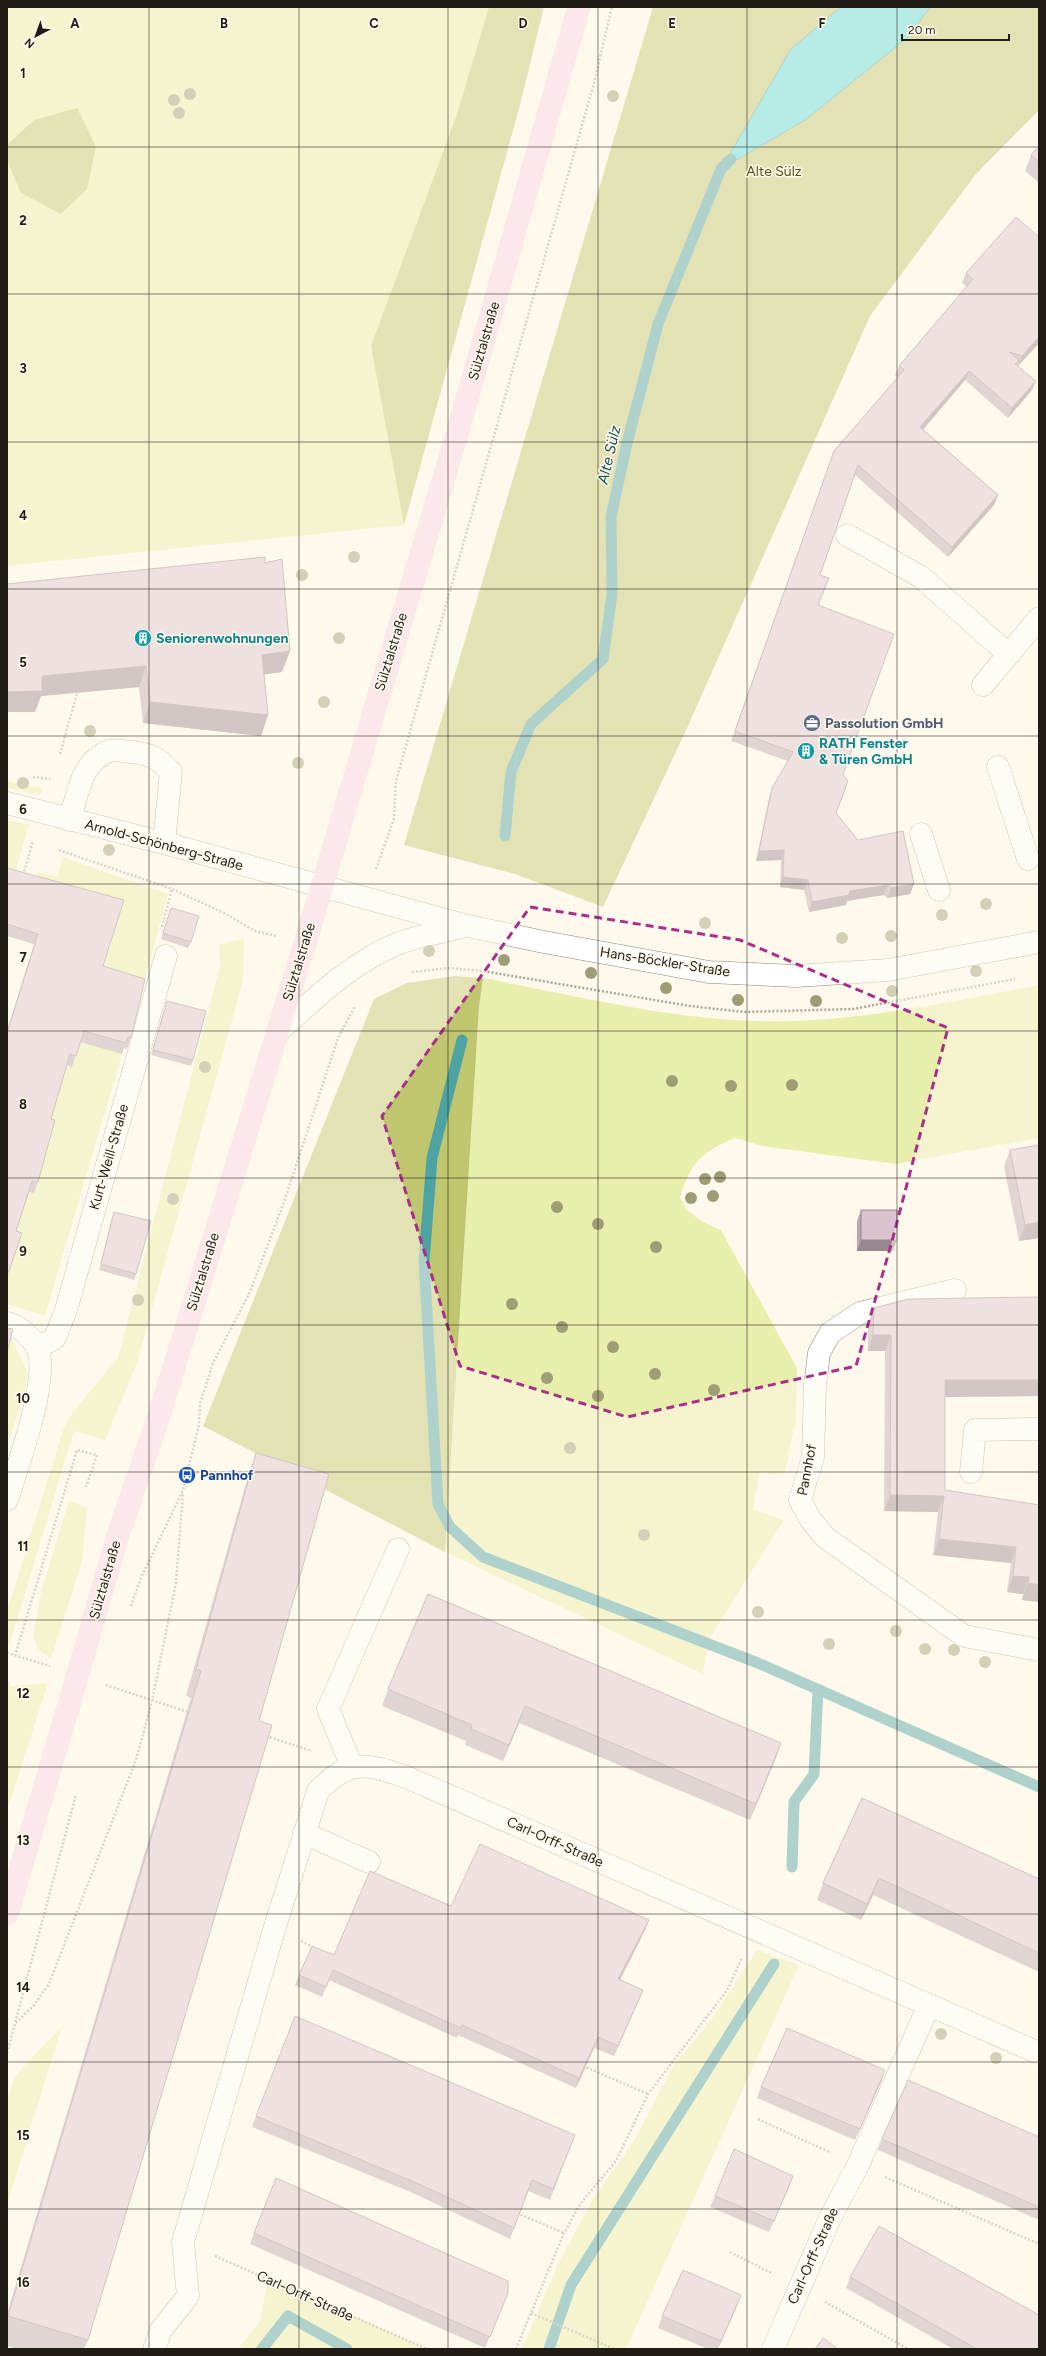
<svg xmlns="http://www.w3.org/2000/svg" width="1046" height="2356" viewBox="0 0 1046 2356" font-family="Figtree,sans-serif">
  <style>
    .green { fill: #e8eeab }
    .forest { fill: #c0c670 }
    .water { fill: #60dcde; stroke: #4da3a2 }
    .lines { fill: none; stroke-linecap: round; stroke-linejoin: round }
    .stream { stroke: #4da3a2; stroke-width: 11 }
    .minor-casing { stroke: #8f8774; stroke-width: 23 }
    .major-casing { stroke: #dbdbda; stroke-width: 23 }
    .path { stroke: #aba59b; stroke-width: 2.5; stroke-dasharray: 2 2; stroke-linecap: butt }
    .minor { stroke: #fff; stroke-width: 22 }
    .major { stroke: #f8d3e9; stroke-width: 22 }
    .major-bridge-casing { stroke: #dbdbda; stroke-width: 23; stroke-linecap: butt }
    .major-bridge { stroke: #f8d3e9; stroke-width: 22 }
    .tree { fill: #9e9d75 }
    .wall { fill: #bba8b1 }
    .shaded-wall { fill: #998890 }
    .building { fill: #dac3ce; stroke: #998890 }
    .marked { fill: none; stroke: #a73088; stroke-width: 3; stroke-dasharray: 8 5; stroke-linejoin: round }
    .grid { fill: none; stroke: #211d16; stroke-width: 1; stroke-opacity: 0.55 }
    .labels { text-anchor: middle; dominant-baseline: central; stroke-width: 3; stroke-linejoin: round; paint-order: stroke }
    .park-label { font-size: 14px; fill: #4f5212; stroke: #fff9ed }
    .street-label { font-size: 14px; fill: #211d16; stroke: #fff9ed }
    .culture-label { font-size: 14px; font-weight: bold; fill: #0d838f; stroke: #fff9ed; text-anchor: start }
    .service-label { font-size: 14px; font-weight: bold; fill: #4e5e75; stroke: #fff9ed; text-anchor: start }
    .transit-label { font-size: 14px; font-weight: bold; fill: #164399; stroke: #fff9ed; text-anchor: start }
    .water-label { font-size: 15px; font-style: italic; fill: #164d4e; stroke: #fff9ed }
    .grid-label { font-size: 13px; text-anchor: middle; font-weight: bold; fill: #211d16; stroke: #fff9ed; stroke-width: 3; stroke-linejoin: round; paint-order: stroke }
  </style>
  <rect width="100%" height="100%" fill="#fff9ed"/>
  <path class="green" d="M7,7H489L457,114L371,346L404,525L7,566Z
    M7,781L42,788L40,795L7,788Z
    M7,820L29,824L13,881L7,880Z
    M63,857L168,894L142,990L113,1051L122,1054L45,1316L7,1304V1260L31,1179L37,1178L34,886L37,872L57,877Z
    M244,939L243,981L137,1363L105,1440L74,1431L9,1646L7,1645V1611L64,1427L76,1408L118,1358L220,966L219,944Z
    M483,978C583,997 692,1025 794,1021C876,1018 958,1000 1039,985V1138L896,1164L762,1146L735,1138C701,1153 692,1160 680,1197C687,1215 704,1223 721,1230L797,1368L796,1420L784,1475L760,1472L753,1509L784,1520L709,1639L703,1674L445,1552L479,1007Z
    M7,1336L12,1338L27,1372L26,1387L10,1438L7,1437Z
    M69,1500L87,1508L82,1561L51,1659L38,1649L33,1636L41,1592Z
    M7,1677L10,1686L48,1683L7,1811Z
    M757,1950L799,1965L626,2349H522L558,2264L593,2199L634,2141L673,2066L711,2020Z
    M62,2026L7,2205V2101L15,2076Z
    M271,2276L425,2349H238L260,2321L266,2289Z"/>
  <path class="forest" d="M489,7H544L520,105L404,525L371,346L457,114Z
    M653,7H841L791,49L722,169L805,120L907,38L930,7H1039V110L976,174L870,316L688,726L603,907L515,874L404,845Z
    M77,108L96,147L87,189L61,214L21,193L7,160V145L34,120Z
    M455,976L483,978L479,1007L445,1552L203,1426L374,999L407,983Z"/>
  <path class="water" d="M841,7H930L907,38L805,120L721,169L791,49Z"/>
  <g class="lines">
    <path class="stream" d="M505,836L511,772L531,724L603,659L612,594L611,517L627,443L658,324L721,169L731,159
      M462,1040L432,1158L424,1261L438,1504L450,1527L483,1557L758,1663L1039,1787
      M792,1867L794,1802L814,1774L818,1689
      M262,2349L288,2316L347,2349
      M549,2349L571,2285L774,1964"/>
    <defs>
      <path id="minor" d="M847,535L921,577L1008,654
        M983,685L1039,618
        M998,767L1028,859
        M7,803L164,843L468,926L544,942L709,972L796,976L888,970L1039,942
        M70,820C77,796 81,760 110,751C116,749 125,752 131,752C150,754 159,758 171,772L164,843
        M921,834L939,890
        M278,1032C316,997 353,961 402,942C421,935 444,932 465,926
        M955,1290L860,1313L830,1333L819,1353L815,1386L813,1457L800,1500L810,1519L826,1538L964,1636L1039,1650
        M7,1323C19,1326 32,1337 37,1348C51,1376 17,1468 7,1500
        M37,1348L55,1338L66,1310L166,956
        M971,1472L975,1430L1039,1429
        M352,1767L328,1709L398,1549
        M304,1833L369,1862
        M154,2349L161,2330L188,2296L183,2242L274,1930L318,1791C349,1759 366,1763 406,1777L1039,2053
        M773,2349L830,2218L858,2165L929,2005"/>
      <path id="major" d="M93,1621L119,1532L158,1419L305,943L457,434L579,7
        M7,1914L68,1708"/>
    </defs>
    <use href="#minor" class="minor-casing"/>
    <use href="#major" class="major-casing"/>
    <path class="path" d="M60,754L77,693
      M33,777L50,779
      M59,850L172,889L226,914L255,931L277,936
      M376,869L394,819L396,781L594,83L612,7
      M23,875L33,841
      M162,927L172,889
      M412,972L448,968L483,971L690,1006L744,1012L853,1009L1015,979
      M131,1606L141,1578L183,1490L199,1425L200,1404L213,1363L250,1292L284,1202L338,1038L355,1006
      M7,1653L50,1666
      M15,1656L77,1450L97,1455L86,1487
      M106,1685L188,1712
      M266,1736L312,1751
      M301,1941L313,1947
      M16,2023L34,2005L49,1984L136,1760L152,1701L176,1583L183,1493
      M7,2053L76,1795
      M583,2066L648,2094
      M758,2119L831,2153
      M885,2177L1039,2244
      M517,2213L564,2233
      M730,2252L773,2274
      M215,2256L427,2349
      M825,2302L908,2349
      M531,2313L614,2349
      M516,2349L564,2233L580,2204L616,2161L648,2094L728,1989L742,1957"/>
    <use href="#minor" class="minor"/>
    <use href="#major" class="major"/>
    <defs>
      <path id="major-bridge" d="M68,1708L93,1621"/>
    </defs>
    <use href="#major-bridge" class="major-bridge-casing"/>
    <use href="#major-bridge" class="major-bridge"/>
  </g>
  <g class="tree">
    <circle cx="190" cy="94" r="6"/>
    <circle cx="613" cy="96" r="6"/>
    <circle cx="174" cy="100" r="6"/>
    <circle cx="179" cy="113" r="6"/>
    <circle cx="354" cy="557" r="6"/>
    <circle cx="302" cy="575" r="6"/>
    <circle cx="339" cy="638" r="6"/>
    <circle cx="324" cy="702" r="6"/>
    <circle cx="90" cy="731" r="6"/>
    <circle cx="298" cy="763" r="6"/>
    <circle cx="23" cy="783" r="6"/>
    <circle cx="109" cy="850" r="6"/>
    <circle cx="986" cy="904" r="6"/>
    <circle cx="942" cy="915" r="6"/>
    <circle cx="705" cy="923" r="6"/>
    <circle cx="891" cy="936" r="6"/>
    <circle cx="842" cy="938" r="6"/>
    <circle cx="429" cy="951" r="6"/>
    <circle cx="504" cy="960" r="6"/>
    <circle cx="976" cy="971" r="6"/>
    <circle cx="591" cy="973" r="6"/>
    <circle cx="666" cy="988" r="6"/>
    <circle cx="892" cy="991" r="6"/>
    <circle cx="738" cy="1000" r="6"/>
    <circle cx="816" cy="1001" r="6"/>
    <circle cx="205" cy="1067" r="6"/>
    <circle cx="672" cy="1081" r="6"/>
    <circle cx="792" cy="1085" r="6"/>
    <circle cx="731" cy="1086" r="6"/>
    <circle cx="720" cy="1177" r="6"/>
    <circle cx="705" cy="1179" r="6"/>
    <circle cx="713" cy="1196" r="6"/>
    <circle cx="691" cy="1198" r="6"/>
    <circle cx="173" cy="1199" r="6"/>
    <circle cx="557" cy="1207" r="6"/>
    <circle cx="598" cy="1224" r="6"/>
    <circle cx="656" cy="1247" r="6"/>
    <circle cx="138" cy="1300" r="6"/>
    <circle cx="512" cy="1304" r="6"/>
    <circle cx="562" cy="1327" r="6"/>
    <circle cx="613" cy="1347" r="6"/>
    <circle cx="655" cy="1374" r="6"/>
    <circle cx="547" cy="1378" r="6"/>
    <circle cx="714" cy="1390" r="6"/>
    <circle cx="598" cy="1396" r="6"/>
    <circle cx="570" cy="1448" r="6"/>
    <circle cx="644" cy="1535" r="6"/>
    <circle cx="758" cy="1612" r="6"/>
    <circle cx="896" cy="1631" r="6"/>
    <circle cx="829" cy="1644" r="6"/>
    <circle cx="925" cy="1649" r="6"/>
    <circle cx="954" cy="1650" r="6"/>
    <circle cx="985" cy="1662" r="6"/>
    <circle cx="941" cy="2034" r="6"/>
    <circle cx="996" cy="2058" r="6"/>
  </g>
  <path class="wall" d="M1039,146V183L1025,171L1031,155Z
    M1039,237V343L1018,366L1036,381L1032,390L1008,418L965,380L923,429L998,495L994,505L948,557L855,475L820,575L819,605L843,774L845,791L836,813L858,840L914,884L910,894L887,898L884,895L866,897L847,901L846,905L809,912L804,890L780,887L781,860L756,861L769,798L772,788L788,761L731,741L834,451L898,378L895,375L899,366L967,287L962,283L966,273Z
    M265,563L282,672L264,674L268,715L261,736L143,723L139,687L41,696L35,712H7Z
    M7,868L103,966L131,1038L127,1049L124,1048L122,1054L80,1042L72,1067L67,1065L51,1119L38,1182L34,1193L29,1192L16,1231L9,1271L7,1278V1031L34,944L7,936Z
    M171,908L191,942L188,948L161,939Z
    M167,1001L193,1060L191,1066L151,1055Z
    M1010,1150L1039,1238L1019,1241L1004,1167Z
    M861,1210L893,1251H857V1221Z
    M114,1212L136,1274L134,1280L99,1270L112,1218Z
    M874,1308L1039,1396L945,1397V1490L1039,1505V1602L1022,1600L1023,1594L1007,1592L1011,1563L933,1555L938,1512L884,1511L885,1351H868V1324Z
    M256,1453L259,1721L88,2340L84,2349H18L7,2346V2314L191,1698L186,1696L247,1480Z
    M428,1594L781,1743L775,1760L750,1820L519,1723L503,1761L465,1745L466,1741L382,1706L388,1689Z
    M862,1798L1039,1879V1972L873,1895L861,1920L817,1900L823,1883Z
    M451,1906L649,1920L645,1930L620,1980L643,1990L639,2000L614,2056L594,2048L576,2088L458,2035L457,2038L329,1980L322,1997L295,1985L299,1975L334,1955Z
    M881,2082L855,2140L757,2098L761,2087Z
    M256,2116L571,2146L550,2200L528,2191L510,2239L415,2194L252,2127Z
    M1039,2137V2220L878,2150L882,2139Z
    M793,2176L789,2187L769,2232L710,2207L715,2196Z
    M254,2233L508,2293L485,2348L250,2244Z
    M850,2277L1039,2349H953L846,2288Z
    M737,2306L718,2349H708L658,2328L662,2316Z"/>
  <path class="shaded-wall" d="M1039,337V343L1018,366L1022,356Z
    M969,371L965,380L917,437L920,427Z
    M1036,381L1032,390L1008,418L1012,408Z
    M998,495L994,505L948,557L952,547Z
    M290,651L282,672L254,676L262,655Z
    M146,666L139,687L41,696L35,712H7V692L42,676Z
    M150,702L268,715L261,736L143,723Z
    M784,850L781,860L756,861L759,851Z
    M783,877L808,880L804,890L780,887Z
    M914,884L910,894L887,898L891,888Z
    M888,885L884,895L847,901L846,905L809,912L812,902L850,891Z
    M1039,1222V1238L1019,1241L1025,1225Z
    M861,1240H897L893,1251H857Z
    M873,1335H891L885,1351H868Z
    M945,1380H1039V1396L939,1397Z
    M890,1495L944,1496L938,1512L884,1511Z
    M939,1539L1016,1547L1011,1563L933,1555Z
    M1013,1576L1029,1577L1023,1594L1007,1592Z
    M1028,1583L1039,1585V1602L1022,1600Z
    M525,1706L519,1723L503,1761L509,1745Z
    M781,1743L775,1760L750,1820L756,1804Z
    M879,1878L873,1895L861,1920L867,1904Z
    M649,1920L645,1930L615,1989L618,1979Z
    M643,1990L639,2000L614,2056L618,2046Z
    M598,2037L594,2048L576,2088L579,2078Z
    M885,2070L881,2082L855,2140L860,2129Z
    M793,2176L789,2187L769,2232L774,2221Z
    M741,2295L737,2306L718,2349L721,2341Z"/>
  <path class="building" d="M1039,146V162L1031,155Z
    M1016,217L1039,237V337L1022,356L1009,352L1019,360L1015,364L1036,381L1012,408L969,371L920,427L998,495L952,547L858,465L820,575L829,578L818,605L894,634L843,774L848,781L836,813L858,840L903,831L914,884L891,888L888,885L850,891L849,895L812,902L808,880L783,877L784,850L759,851L772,788L793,752L735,731L834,451L904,370L899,366L973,279L966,273Z
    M265,557V563L282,559L290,651L262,655L268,715L150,702L146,666L42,676V691L7,692V584Z
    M7,868L124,900L103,966L145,979L131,1038L128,1037L126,1043L84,1031L76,1056L70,1054L51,1119L55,1120L38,1182L32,1181L16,1231L22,1233L9,1271H7V1033L38,934L7,924Z
    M171,908L199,916L191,942L163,933Z
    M167,1001L206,1011L193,1060L153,1050Z
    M1039,1145V1222L1025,1225L1010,1150Z
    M861,1210H897V1240H861Z
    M114,1212L151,1221L136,1274L101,1264Z
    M1039,1297V1380H945V1490L1039,1505V1585L1028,1583L1029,1577L1013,1576L1016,1547L939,1539L944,1496L890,1495L891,1335H873L874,1308L908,1299Z
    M7,1328L13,1329L7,1352Z
    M256,1453L329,1474L259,1721L272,1725L88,2340L8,2316L201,1671L196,1669Z
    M428,1594L781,1743L756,1804L525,1706L509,1745L471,1729L472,1725L388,1689Z
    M862,1798L1039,1879V1953L879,1878L867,1904L823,1883Z
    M480,1844L649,1920L618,1979L643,1990L618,2046L598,2037L579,2078L462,2025L461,2028L333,1970L326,1987L299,1975L312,1946L334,1955L370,1871L451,1906Z
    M295,2016L575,2135L553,2189L532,2180L514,2228L419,2184L256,2116Z
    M787,2028L885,2070L860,2129L761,2087Z
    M908,2080L1039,2137V2207L882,2139Z
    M734,2149L793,2176L774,2221L715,2196Z
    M276,2178L508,2281V2293L490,2337L254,2233Z
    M879,2226L1039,2315V2349H977L850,2277Z
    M683,2270L741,2295L721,2341L662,2316Z
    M823,2338L838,2349H815Z"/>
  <path d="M0 0H1046V2356H0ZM530,907L740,940L948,1028L891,1245L856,1366L627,1417L460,1366L382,1116Z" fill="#fff9ed" fill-opacity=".55" fill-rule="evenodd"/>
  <path class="marked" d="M530,907L740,940L948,1028L891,1245L856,1366L627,1417L460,1366L382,1116Z"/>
  <path class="grid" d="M149,7V2349M299,7V2349M448,7V2349M598,7V2349M747,7V2349M897,7V2349M7,147H1039M7,294H1039M7,442H1039M7,589H1039M7,736H1039M7,884H1039M7,1031H1039M7,1178H1039M7,1325H1039M7,1472H1039M7,1620H1039M7,1767H1039M7,1914H1039M7,2062H1039M7,2209H1039"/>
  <defs>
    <symbol id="building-disc" viewBox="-11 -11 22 22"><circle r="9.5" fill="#0f9aa8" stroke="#fff9ed"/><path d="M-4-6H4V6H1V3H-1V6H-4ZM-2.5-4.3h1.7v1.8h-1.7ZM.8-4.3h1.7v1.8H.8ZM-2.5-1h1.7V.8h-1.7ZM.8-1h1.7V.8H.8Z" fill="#fff"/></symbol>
    <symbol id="office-disc" viewBox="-11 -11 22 22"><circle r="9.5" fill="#5c6f8a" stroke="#fff9ed"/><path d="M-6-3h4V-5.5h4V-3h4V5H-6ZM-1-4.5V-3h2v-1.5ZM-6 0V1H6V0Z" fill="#fff"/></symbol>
    <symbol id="bus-disc" viewBox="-11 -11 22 22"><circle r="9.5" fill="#1a4fb4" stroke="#fff9ed"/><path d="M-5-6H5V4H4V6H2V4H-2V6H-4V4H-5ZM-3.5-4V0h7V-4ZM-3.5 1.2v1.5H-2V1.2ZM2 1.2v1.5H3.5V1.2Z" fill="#fff"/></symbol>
  </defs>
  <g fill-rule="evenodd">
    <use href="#building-disc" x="133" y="628" width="20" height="20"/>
    <use href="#office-disc" x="802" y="713" width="20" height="20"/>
    <use href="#building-disc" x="796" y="741" width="20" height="20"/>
    <use href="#bus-disc" x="177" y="1465" width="20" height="20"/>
  </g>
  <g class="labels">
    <g class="park-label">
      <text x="774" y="171">Alte Sülz</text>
    </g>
    <g class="street-label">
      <text transform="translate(484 341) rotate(-74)">Sülztalstraße</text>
      <text transform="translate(391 652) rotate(-73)">Sülztalstraße</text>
      <text transform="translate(164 845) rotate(15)">Arnold-Schönberg-Straße</text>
      <text transform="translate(299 962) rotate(-73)">Sülztalstraße</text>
      <text transform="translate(665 962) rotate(9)">Hans-Böckler-Straße</text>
      <text transform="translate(109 1157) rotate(-74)">Kurt-Weill-Straße</text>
      <text transform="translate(203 1272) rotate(-73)">Sülztalstraße</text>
      <text transform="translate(807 1470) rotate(-79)">Pannhof</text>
      <text transform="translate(105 1580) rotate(-74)">Sülztalstraße</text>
      <text transform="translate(555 1842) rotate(24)">Carl-Orff-Straße</text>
      <text transform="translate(813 2256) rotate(-66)">Carl-Orff-Straße</text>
      <text transform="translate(305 2296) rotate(24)">Carl-Orff-Straße</text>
    </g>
    <g class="culture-label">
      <text x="156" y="638">Seniorenwohnungen</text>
      <text x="819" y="743">RATH Fenster<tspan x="819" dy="16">&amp; Türen GmbH</tspan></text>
    </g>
    <g class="service-label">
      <text x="825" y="723">Passolution GmbH</text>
    </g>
    <g class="transit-label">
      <text x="200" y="1475">Pannhof</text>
    </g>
    <g class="water-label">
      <text transform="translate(609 455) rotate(-77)">Alte Sülz</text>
    </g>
  </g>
  <g class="grid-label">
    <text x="75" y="28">A</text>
    <text x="224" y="28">B</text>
    <text x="374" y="28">C</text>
    <text x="523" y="28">D</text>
    <text x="672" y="28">E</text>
    <text x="822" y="28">F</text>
    <text x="23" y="78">1</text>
    <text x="23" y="225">2</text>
    <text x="23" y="373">3</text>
    <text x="23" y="520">4</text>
    <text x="23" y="667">5</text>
    <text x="23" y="814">6</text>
    <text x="23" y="962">7</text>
    <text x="23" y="1109">8</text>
    <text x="23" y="1256">9</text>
    <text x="23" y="1403">10</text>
    <text x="23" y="1551">11</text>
    <text x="23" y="1698">12</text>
    <text x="23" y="1845">13</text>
    <text x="23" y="1992">14</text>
    <text x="23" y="2140">15</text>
    <text x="23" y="2287">16</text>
  </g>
  <rect width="1046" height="2356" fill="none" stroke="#211d16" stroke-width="16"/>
  <g transform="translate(36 36) rotate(221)" stroke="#fff9ed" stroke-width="3" paint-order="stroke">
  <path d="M0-3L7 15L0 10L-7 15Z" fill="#211d16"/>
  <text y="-6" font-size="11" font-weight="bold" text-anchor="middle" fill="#211d16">N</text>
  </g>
  <path d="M902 34v6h107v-6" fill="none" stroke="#211d16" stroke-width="2"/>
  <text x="908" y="34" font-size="12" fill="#211d16" stroke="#fff9ed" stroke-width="3" paint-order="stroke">20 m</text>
</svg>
